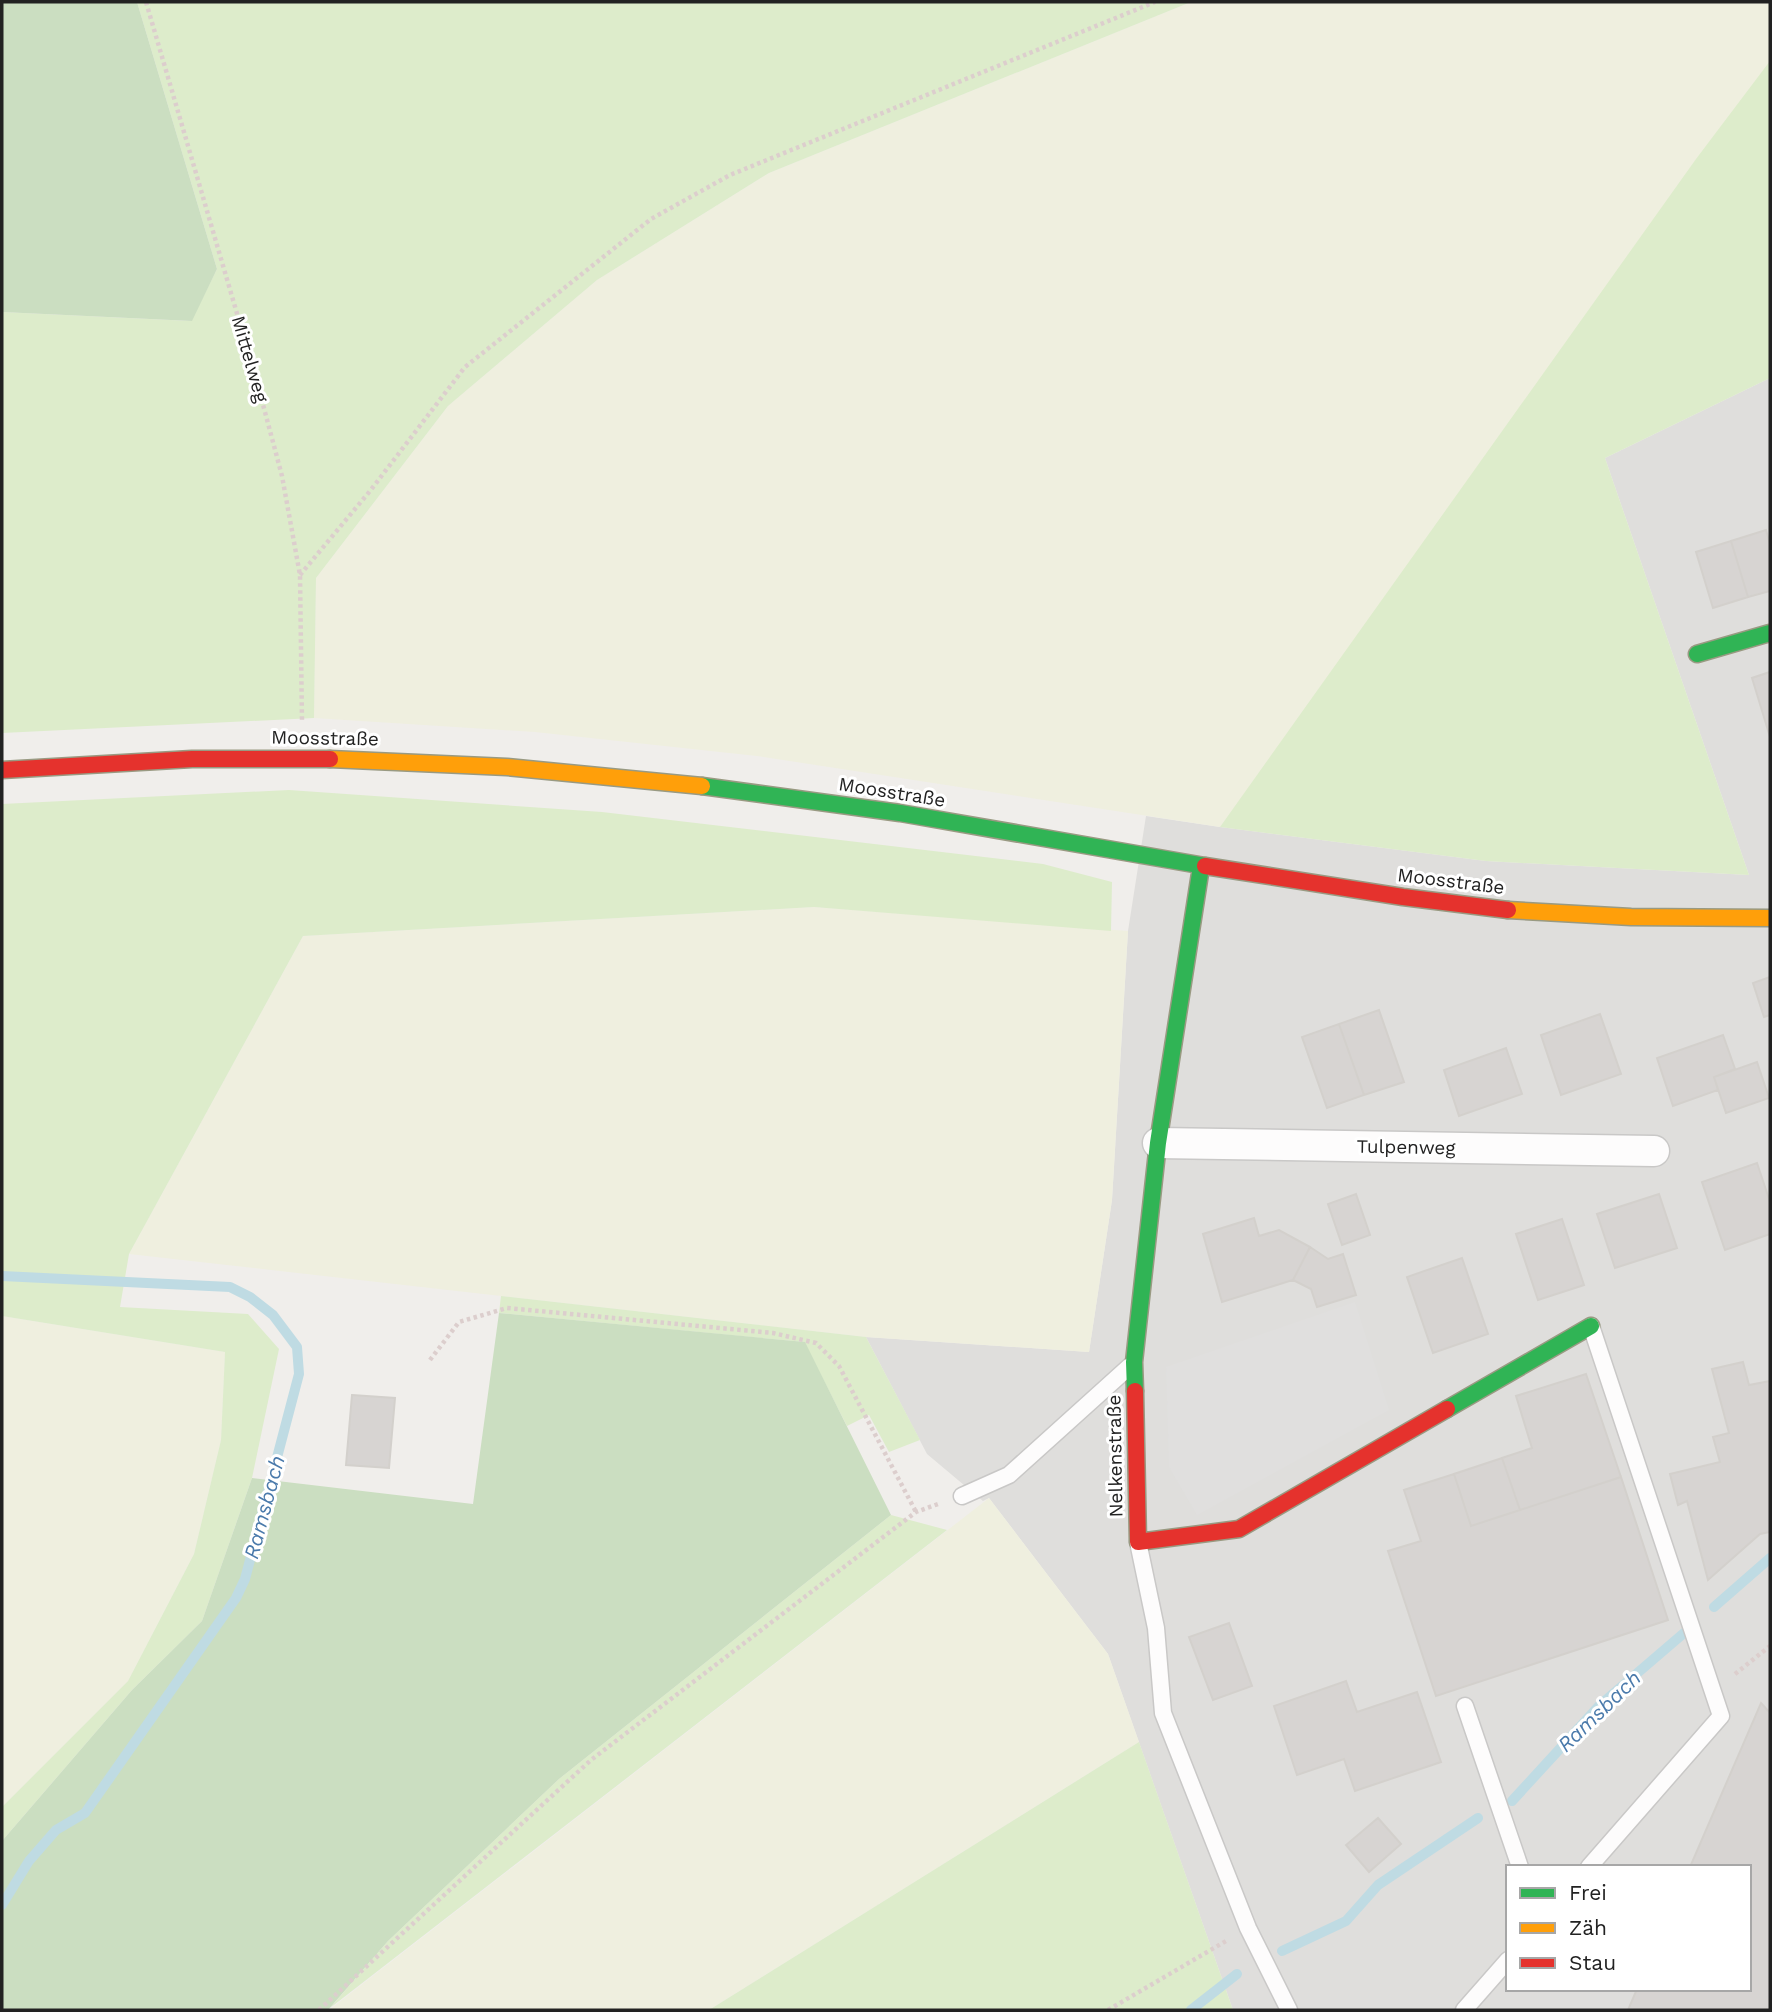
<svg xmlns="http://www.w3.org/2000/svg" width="1772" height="2012" viewBox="0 0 1772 2012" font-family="'Work Sans',sans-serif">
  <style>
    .residential { fill: #dfdedc; fill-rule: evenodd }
    .farmland { fill: #efefdf }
    .grass { fill: #ddeccb }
    .forest { fill: #cbdec1 }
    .parking { fill: #e0dfde }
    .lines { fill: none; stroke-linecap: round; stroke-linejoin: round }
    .stream { stroke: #bfdbe3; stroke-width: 10 }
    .building { fill: #d7d4d2; stroke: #d3d0cc; stroke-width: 2 }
    .lane-casing { stroke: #c9c8c7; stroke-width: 19 }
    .street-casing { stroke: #c9c8c7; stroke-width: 33 }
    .fast-casing { stroke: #999a82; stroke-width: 19 }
    .slow-casing { stroke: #999a82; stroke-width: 19 }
    .jam-casing { stroke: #999a82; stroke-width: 19 }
    .path { stroke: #dccecd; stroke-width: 4.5; stroke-dasharray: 3.5 3.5; stroke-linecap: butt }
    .lane { stroke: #fdfcfc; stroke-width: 16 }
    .street { stroke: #fdfcfc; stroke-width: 30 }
    .fast { stroke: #30b455; stroke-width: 16 }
    .slow { stroke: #ff9f0a; stroke-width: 16 }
    .jam { stroke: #e5322d; stroke-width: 16 }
    .labels { text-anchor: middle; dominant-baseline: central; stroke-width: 6; stroke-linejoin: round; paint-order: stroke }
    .street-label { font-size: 19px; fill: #222; stroke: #fff }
    .water-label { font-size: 21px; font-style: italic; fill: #4a7aab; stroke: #fff }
  </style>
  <rect width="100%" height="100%" fill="#f0eeeb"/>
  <path class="residential" d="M1770,378V2010H1233L1108,1654L989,1498L983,1501L927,1454L866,1337L1089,1352L1112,1200L1128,931L1146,816L1220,827L1486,861L1749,875L1605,458ZM1508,1867H1749V1989H1508Z"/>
  <path class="farmland" d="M1191,2H1770V73L1220,827L757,756L535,732L314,718L316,578L448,406L597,280L769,173Z
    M814,907L1128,931L1112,1200L1089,1352L866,1337L129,1254L303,936Z
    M2,1316L225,1352L221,1440L194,1554L128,1681L2,1807Z
    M989,1498L1108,1654L1139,1742L709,2010H329Z"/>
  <path class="grass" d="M137,2H1191L769,173L597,280L448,406L316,578L314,718L2,733V312L191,321L217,269Z
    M1770,61V378L1605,458L1749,875L1486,861L1220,827L1696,159Z
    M289,790L602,812L1043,864L1112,882L1111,931L814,907L303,936L129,1254L120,1307L248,1314L279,1349L252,1478L202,1621L132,1690L2,1841V1807L128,1681L194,1554L221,1440L225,1352L2,1316V804Z
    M501,1296L866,1337L920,1440L889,1452L869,1415L847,1426L804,1342L499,1313Z
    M891,1515L947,1530L330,2008L388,1941L559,1779Z
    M1139,1742L1233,2010H709Z"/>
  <path class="forest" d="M2,2H137L217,269L192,321L2,312Z
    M499,1313L805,1342L891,1515L559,1779L388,1941L328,2010H2V1841L132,1690L202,1621L252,1478L473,1504Z"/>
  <path class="parking" d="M1355,1302L1389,1410L1197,1515L1169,1467L1166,1367Z"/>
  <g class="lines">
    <path class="stream" d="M2,1276L230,1287L250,1297L273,1315L297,1347L299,1374L245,1579L236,1598L85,1813L56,1830L29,1861L2,1905
      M1714,1607L1770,1558
      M1512,1801L1600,1705L1691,1627
      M1282,1951L1346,1921L1378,1885L1478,1818
      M1191,2010L1237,1974"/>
  </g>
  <path class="building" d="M1766,530L1770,544V591L1748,597L1731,541Z
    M1731,541L1748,597L1713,608L1696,552Z
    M1770,672V737L1752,678Z
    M1770,977V1015L1764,1017L1753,983Z
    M1379,1010L1404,1082L1364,1095L1339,1024Z
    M1600,1014L1621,1074L1561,1095L1541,1035Z
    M1339,1024L1364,1095L1327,1108L1302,1037Z
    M1723,1035L1735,1069L1714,1077L1718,1090L1673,1106L1657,1058Z
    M1506,1048L1522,1094L1459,1116L1444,1070Z
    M1757,1062L1769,1098L1726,1113L1714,1077Z
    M1757,1163L1770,1202V1234L1725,1250L1702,1182Z
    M1356,1194L1370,1235L1342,1245L1328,1204Z
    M1659,1194L1677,1248L1615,1268L1597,1214Z
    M1254,1218L1259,1236L1279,1230L1310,1247L1293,1280L1222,1302L1203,1234Z
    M1562,1219L1584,1285L1538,1300L1516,1234Z
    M1310,1247L1328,1259L1343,1254L1356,1295L1317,1307L1311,1289L1293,1280Z
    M1462,1258L1488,1334L1433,1353L1407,1277Z
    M1743,1362L1749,1385L1770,1381V1532L1760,1534L1708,1580L1687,1501L1678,1505L1670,1474L1720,1462L1713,1437L1729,1433L1712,1369Z
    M1586,1374L1621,1477L1520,1510L1502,1458L1532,1448L1516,1396Z
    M352,1395L395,1398L389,1468L346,1465Z
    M1502,1458L1520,1510L1471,1526L1454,1474Z
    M1454,1474L1471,1526L1621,1477L1668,1620L1436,1696L1388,1551L1421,1541L1404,1490Z
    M1229,1623L1252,1686L1213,1700L1189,1637Z
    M1346,1681L1357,1712L1417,1692L1441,1762L1355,1791L1344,1759L1297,1775L1274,1706Z
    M1761,1703L1770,1713V2010H1628L1637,1989H1749V1867H1690Z
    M1378,1818L1401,1844L1369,1872L1346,1845Z"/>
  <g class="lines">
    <defs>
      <path id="lane" d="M962,1496L1009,1475L1130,1366
        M1138,1542L1156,1628L1163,1713L1248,1928L1289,2010
        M1465,1706L1520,1867
        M1589,1867L1721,1716L1591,1326
        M1464,2010L1508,1960"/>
      <path id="street" d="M1158,1143L1654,1151"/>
      <path id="fast" d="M1697,654L1770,633
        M702,786L900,813L1205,866
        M1135,1391L1134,1362L1158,1143L1201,867
        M1447,1409L1591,1326"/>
      <path id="slow" d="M330,759L507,767L702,786
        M1508,910L1631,917L1770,918"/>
      <path id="jam" d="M2,770L192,759H330
        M1205,866L1403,897L1508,910
        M1135,1391L1138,1542L1239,1529L1447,1409"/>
    </defs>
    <use href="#lane" class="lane-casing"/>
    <use href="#street" class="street-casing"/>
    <use href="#fast" class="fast-casing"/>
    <use href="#slow" class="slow-casing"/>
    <use href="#jam" class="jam-casing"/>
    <path class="path" d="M146,2L257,382L282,476L300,575L302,722
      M300,575L370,491L465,367L651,219L730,175L1155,2
      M430,1360L459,1322L507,1308L773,1333L816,1343L839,1366L916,1512
      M1735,1674L1770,1646
      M319,2010L591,1760L916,1512L938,1504
      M1108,2010L1226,1941"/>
    <use href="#lane" class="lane"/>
    <use href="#street" class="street"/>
    <use href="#fast" class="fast"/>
    <use href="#slow" class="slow"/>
    <use href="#jam" class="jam"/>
  </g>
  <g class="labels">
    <g class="street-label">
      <text transform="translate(250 359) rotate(74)">Mittelweg</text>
      <text transform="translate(325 738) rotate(1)">Moosstraße</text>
      <text transform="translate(892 792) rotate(9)">Moosstraße</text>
      <text transform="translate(1451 881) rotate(7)">Moosstraße</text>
      <text transform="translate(1406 1147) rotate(1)">Tulpenweg</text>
      <text transform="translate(1115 1456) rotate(-91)">Nelkenstraße</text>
    </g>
    <g class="water-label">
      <text transform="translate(264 1507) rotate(-75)">Ramsbach</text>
      <text transform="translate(1599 1711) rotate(-44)">Ramsbach</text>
    </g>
  </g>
  <rect width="1772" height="2012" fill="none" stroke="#222222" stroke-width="7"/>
  <rect x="1506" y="1865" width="245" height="126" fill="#ffffff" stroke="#a7a7a7" stroke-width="2"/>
  <rect x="1520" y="1888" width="35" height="10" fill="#30b455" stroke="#a7a7a7" stroke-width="2"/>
  <text x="1569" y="1900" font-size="21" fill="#222222">Frei</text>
  <rect x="1520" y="1923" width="35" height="10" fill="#ff9f0a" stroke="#a7a7a7" stroke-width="2"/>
  <text x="1569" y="1935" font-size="21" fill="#222222">Zäh</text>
  <rect x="1520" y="1958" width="35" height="10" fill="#e5322d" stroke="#a7a7a7" stroke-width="2"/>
  <text x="1569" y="1970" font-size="21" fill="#222222">Stau</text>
</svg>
